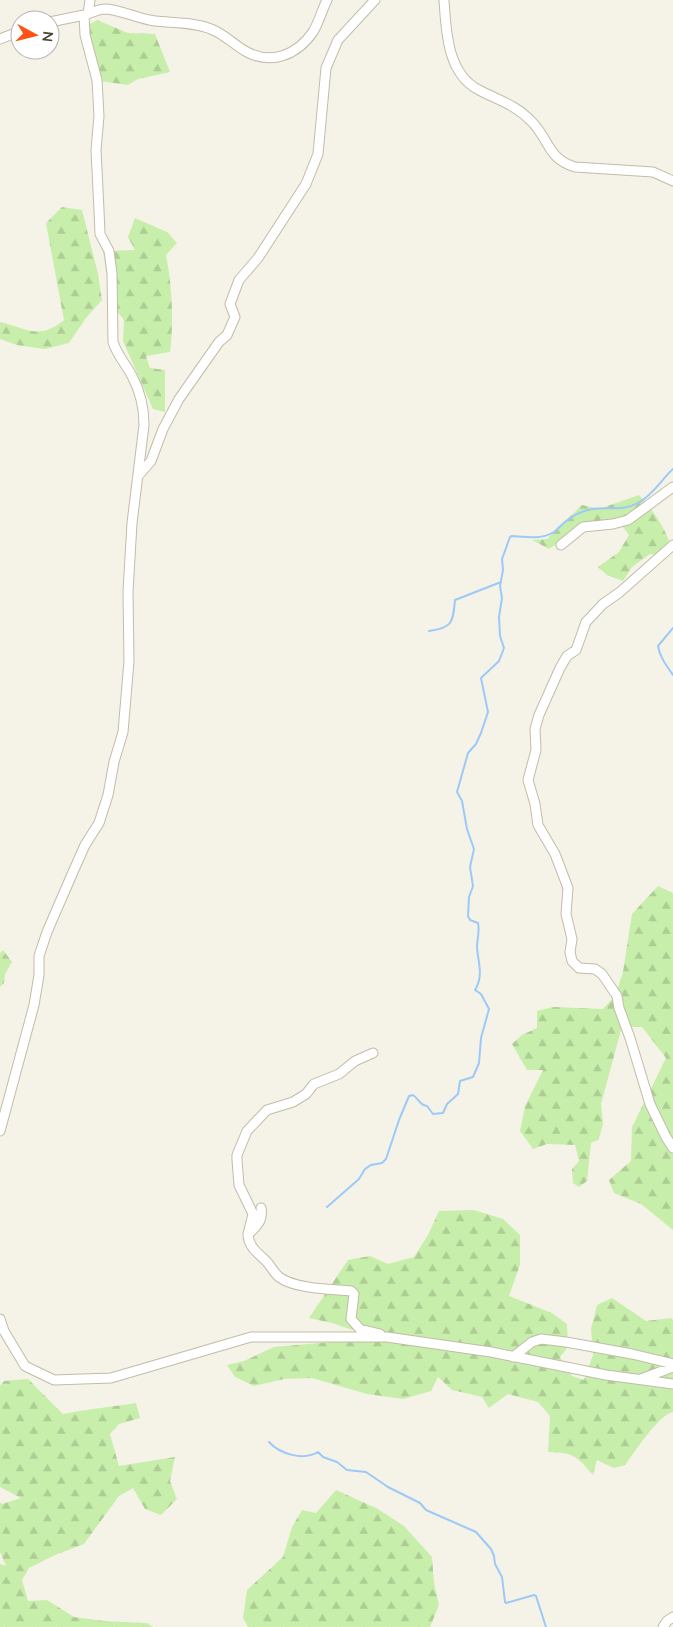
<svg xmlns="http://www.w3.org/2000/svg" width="673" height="1627" viewBox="0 0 673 1627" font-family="Mulish,sans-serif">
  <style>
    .forest { fill: url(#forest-firs) }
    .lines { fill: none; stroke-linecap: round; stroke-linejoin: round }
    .stream { stroke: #9dc9f8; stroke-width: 2 }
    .minor-casing { stroke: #c2bca8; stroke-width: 11 }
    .minor { stroke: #fff; stroke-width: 9 }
  </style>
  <defs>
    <pattern id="forest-firs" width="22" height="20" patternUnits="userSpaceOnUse" patternTransform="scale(1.25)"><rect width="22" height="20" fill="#c8eeab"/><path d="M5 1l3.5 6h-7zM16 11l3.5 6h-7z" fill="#adcd94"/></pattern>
  </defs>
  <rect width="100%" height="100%" fill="#f5f3e7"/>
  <path class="forest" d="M97,20L128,33L155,34L170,72L138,79L128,85L100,81L85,27Z
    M62,207L82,210L98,274L102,300L86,318L69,343L45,349L17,345L0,339V322C27,328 38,341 64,320L46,223Z
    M135,218L167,232L177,243L166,255C172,284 174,323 170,352L146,356L150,368L165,370V412L153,409L123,341L124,320L112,305L103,251L135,250L128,237Z
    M639,495C652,509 661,522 669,540L660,555L650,554L632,567L623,581L607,575L598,567L619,552L629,535L617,519L573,533L549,549L532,540L547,539L582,505L599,509Z
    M658,886L673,893V1230L641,1204L614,1193L609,1180L631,1161L632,1127L666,1058L642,1027H629L621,1030L601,1104L603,1124L599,1139L591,1143L587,1181L579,1187L573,1183L572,1169L579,1161L575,1145L547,1144L533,1149L520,1131L525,1106L543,1070H527L512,1044L522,1035L537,1028V1011L553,1007L603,1009L615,996L623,972L632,914Z
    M3,950L12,962L5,974L4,983L0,987V953Z
    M474,1210L503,1219L520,1235V1265L509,1296L552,1313L567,1324L568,1347L560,1357L572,1376L584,1380L593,1355L591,1329L597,1305L612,1298L646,1321L671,1318L673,1320V1412C658,1415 635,1452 625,1465L614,1468L597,1460L593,1475C575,1455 575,1453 548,1452L550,1416L538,1402L508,1394L489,1408L482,1397L452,1390L438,1377L431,1391L403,1399L367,1394L312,1378L284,1379L254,1386L235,1377L227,1365L244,1361L274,1347L376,1338L332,1323L309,1318L348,1260L370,1256L388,1264L414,1257L428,1235L439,1211Z
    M28,1379L63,1414C87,1409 111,1407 136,1403L140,1418L119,1424L110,1434L119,1466L175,1457L170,1481L177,1499L161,1515L145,1509L133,1488L119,1496L84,1544L55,1555L29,1568L22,1580L28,1601L47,1600L74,1617L104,1621L147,1623L153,1627H0V1564L6,1566L0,1552V1502L2,1504L21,1498L0,1487V1386L4,1381Z
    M336,1490L376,1508L404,1526L432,1557L434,1583L439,1605L430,1627H248L243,1618L247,1590L283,1557L292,1527L302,1510L316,1513Z"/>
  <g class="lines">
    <path class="stream" d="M673,628L658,646C660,658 667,666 673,675
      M429,631C452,628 453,623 455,600L501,582
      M327,1207L359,1179L365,1169L371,1165L382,1163L386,1159L399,1120L409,1096L413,1095C419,1099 420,1106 427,1106L433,1114L443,1113L447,1104L458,1094L460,1081L473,1077L479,1063L481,1038L489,1009L481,994L475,990C484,975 478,963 477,947C477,939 480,931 478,923L470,920L468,916L469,897L473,886L470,867L474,849L467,829L462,801L457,792L468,753L476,744L481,733L488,712L481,678L499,661L504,648L500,636L499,617L502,598L500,586L503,570L502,559L510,537L512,536C526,537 541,540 554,532C558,529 561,525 565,522C573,515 582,511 592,509C607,507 624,511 638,503C653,495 661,480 673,469
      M269,1442C280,1454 303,1461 318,1452L323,1457L337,1462L347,1470L366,1472L388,1487L420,1503L426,1510L476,1532L491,1549L494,1556L495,1564L502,1577L505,1602L506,1603L534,1595L536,1596L546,1627"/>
    <defs>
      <path id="minor" d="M444,0C446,30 447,74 479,90C498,100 516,105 531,121C549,138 547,159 575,167L653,172L673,181
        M88,14L90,0
        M50,22L84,15
        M0,39L20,31
        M138,476L151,461L163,429L179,399L219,342L227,335L235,317L230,304L239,280L258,258L306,184L318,154L326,68L338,40L375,0
        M561,545L583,527L613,524L628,520L673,487
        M673,545L620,592L603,604L586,622L576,650L567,656L560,668L539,715L535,729L536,750L528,780L535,804L538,825L555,854L568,888L566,914L572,939L570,952L572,961L579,968L595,969L602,974L617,996L619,1008L630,1038L650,1104L666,1137L673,1148
        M0,1131L34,1005L39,975V956L47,932L73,872L85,845L99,823L108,795L114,762L123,732L129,661L128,592L132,523L144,425C144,409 140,391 132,376C126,364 118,357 113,342L112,273L109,251L100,234L99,210L96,150L99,116L97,80L85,35L84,15C91,13 98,9 106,9C121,10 139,19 155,21C174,23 193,22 211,29C226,35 235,46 247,52C272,65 297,55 313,32C319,22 322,10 327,0
        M261,1208C263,1220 257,1227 248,1234C248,1245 256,1252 264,1259C270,1264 273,1272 279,1277C295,1289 331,1289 351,1291L354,1294L351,1319L360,1329L380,1334
        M248,1234L253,1214L239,1185L237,1160V1155L247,1131L267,1110L293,1102L306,1094L314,1084L339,1074L355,1061L373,1053
        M0,1319L4,1331L25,1366L54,1380L111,1378L251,1337H387L491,1352L606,1375L673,1384
        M513,1357L532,1342L541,1339L566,1342L632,1354L673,1364
        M641,1379L673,1367
        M663,1627L667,1621L673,1617"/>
    </defs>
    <use href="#minor" class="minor-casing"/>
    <use href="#minor" class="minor"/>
  </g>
  <g transform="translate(35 35) rotate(97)"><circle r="24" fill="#ffffff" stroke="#b6b4ae"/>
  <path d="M0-4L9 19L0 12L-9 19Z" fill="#ff5214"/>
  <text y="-8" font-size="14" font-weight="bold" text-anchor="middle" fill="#494435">N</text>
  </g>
</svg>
